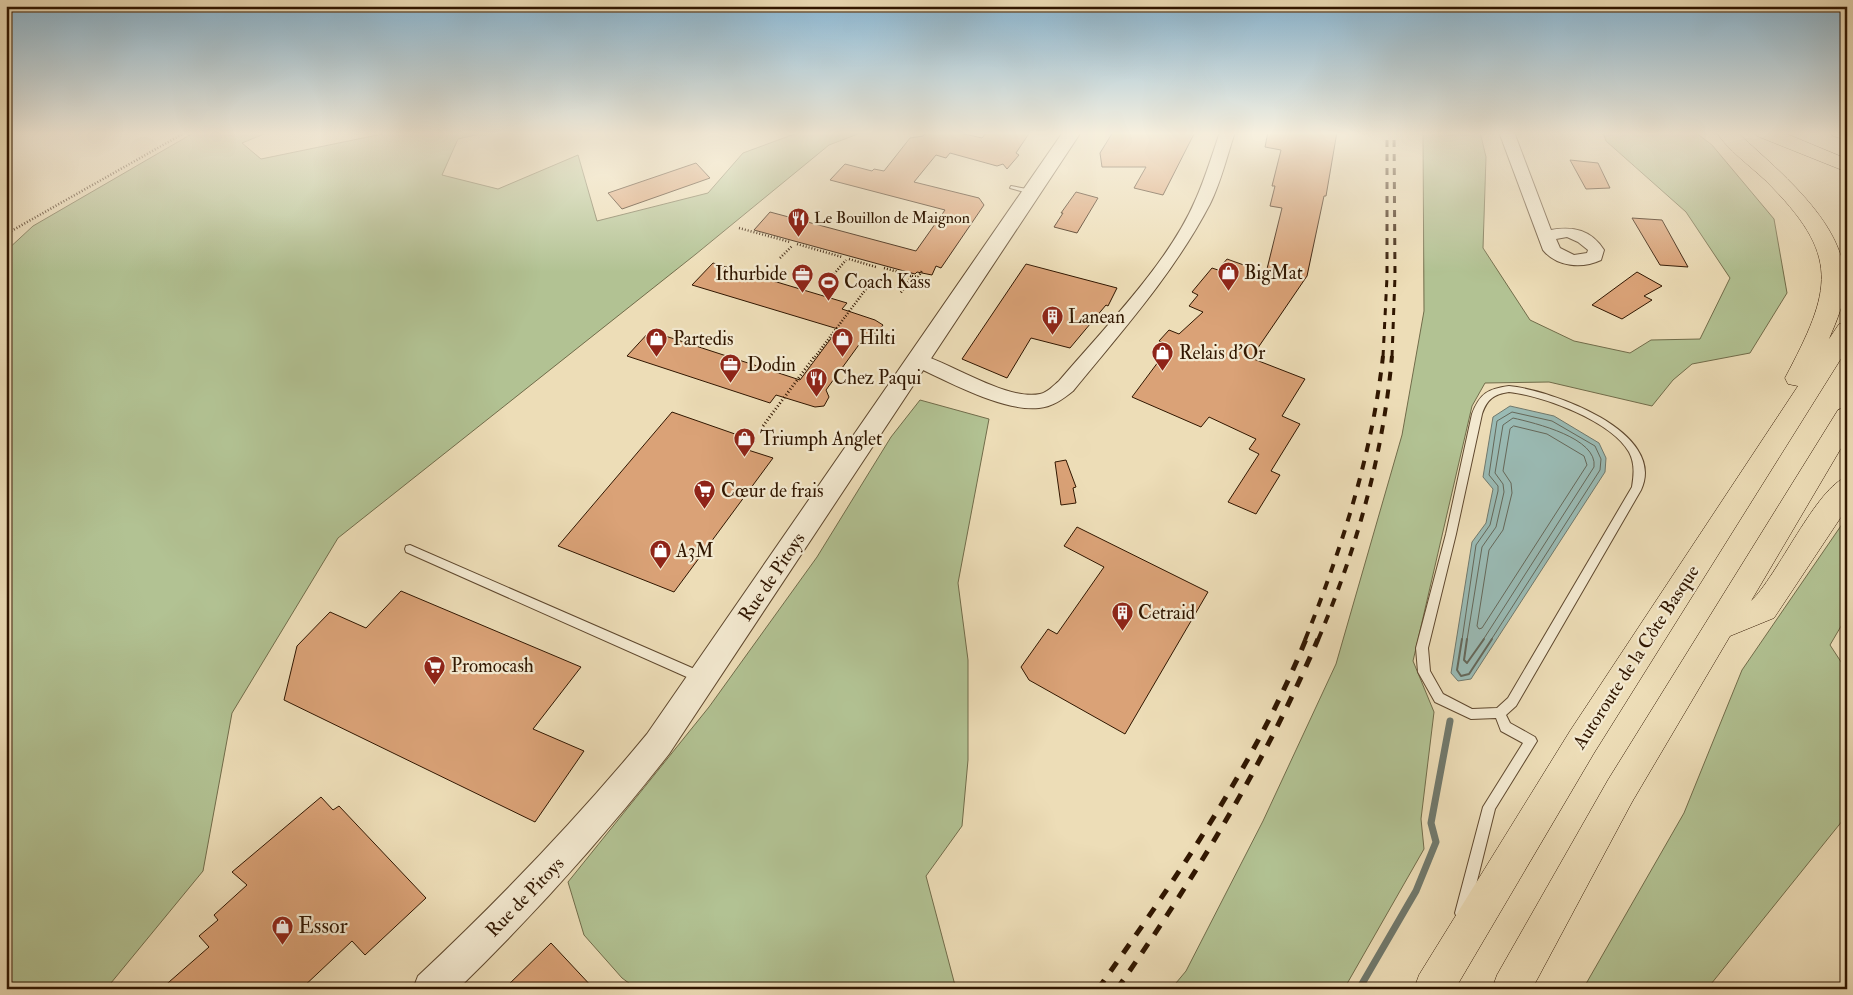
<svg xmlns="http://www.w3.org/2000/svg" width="1853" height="995" viewBox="0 0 1853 995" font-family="'IM FELL Double Pica',serif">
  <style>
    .green { fill: #b2c293; stroke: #716c4a }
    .water { fill: #9abbb5; stroke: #70796d }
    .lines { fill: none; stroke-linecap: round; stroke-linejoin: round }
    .shore-far1 { stroke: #65685a; stroke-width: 1 }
    .shore { stroke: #65685a; stroke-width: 2 }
    .stream { stroke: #70796d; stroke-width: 7 }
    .building { fill: #daa277; stroke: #301600 }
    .service-casing { stroke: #5f482e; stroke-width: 2 }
    .minor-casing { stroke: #5f482e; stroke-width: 2 }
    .tertiary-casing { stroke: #5f482e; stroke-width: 2 }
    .motorway-casing { stroke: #301600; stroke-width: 1 }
    .path-far1 { stroke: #301600; stroke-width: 2.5; stroke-dasharray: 1 2; stroke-linecap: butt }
    .path { stroke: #301600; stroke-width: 3; stroke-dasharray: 1 2.5; stroke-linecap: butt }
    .service { fill: #f3e9d0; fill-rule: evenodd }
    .minor { fill: #f3e9d0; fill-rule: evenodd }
    .tertiary { fill: #f3e9d0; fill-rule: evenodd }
    .motorway { fill: #edddb7; fill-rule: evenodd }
    .rail-far2 { stroke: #301600; stroke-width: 3; stroke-dasharray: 7 7; stroke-linecap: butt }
    .rail-far1 { stroke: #301600; stroke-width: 4; stroke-dasharray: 9 9; stroke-linecap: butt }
    .rail { stroke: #301600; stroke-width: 5; stroke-dasharray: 11 11; stroke-linecap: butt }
    .labels { text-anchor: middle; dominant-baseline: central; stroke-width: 4.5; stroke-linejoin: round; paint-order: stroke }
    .far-poi-label { font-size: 16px; fill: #301600; stroke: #f3e9d0; text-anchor: start }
    .poi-label { font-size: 19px; fill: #301600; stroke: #f3e9d0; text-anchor: start }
    .street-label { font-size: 19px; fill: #301600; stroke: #f3e9d0 }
    .near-poi-label { font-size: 22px; fill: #301600; stroke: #f3e9d0; text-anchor: start }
  </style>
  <rect width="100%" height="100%" fill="#edddb7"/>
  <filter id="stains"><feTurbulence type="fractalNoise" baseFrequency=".004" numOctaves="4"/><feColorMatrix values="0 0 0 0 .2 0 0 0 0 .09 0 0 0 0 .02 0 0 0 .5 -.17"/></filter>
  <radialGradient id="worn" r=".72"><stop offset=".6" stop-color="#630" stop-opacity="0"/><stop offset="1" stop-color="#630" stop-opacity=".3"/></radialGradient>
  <path class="green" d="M195,132H269L242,143L261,159L392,132H488L458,139L442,175L498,189L578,155L597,221L708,193L743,153L800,132H863L829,145L696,254L338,538L232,713L203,871L106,989H6V251L33,226Z
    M1423,132H1480L1486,157L1483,248L1530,320L1574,341L1630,353L1651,340L1700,339L1730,278L1686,212L1606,141L1603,132H1695L1712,145L1774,219L1787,293L1750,353L1692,364L1673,380L1652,406L1549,382L1485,383L1472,406L1413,661L1434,712L1421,819L1424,849L1344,989H1171L1186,971L1263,821L1336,664L1402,435L1424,311Z
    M920,400L989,419L958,583L968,660V760L962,826L926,876L956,989H637L622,978L584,935L568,882L709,707L817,557L891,437Z
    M1847,517V616L1830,645L1847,671V815L1707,989H1583L1684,813L1742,670Z"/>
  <path class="water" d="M1510,406L1554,416L1599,443L1606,458L1605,472L1471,679L1458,681L1451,673L1472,542L1486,523L1493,489L1483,477L1493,417Z"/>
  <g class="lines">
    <path class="shore-far1" d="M1514,426L1547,434L1584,456L1587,465L1482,628L1479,629L1477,626L1489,550L1503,530L1512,493L1511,483L1503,471L1510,429Z
      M1462,640L1476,545L1490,525L1498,491V486L1489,475L1497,421L1512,412L1552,421L1595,446L1601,459L1600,470L1491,640
      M1467,640L1482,547L1496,527L1504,492L1503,484L1495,473L1503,425L1513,418C1535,423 1598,438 1594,467L1483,640"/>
    <path class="shore" d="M1462,639L1457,670L1461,676L1469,674L1492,639
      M1467,639L1464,660L1467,663L1484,639"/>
    <path class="stream" d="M1359,989L1416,891L1436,842L1431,823L1450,721"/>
  </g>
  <path class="building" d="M926,132H956L982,138L987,132H1030L1016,153L1019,155L1007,169L1003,164L997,166L950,153L946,158L936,155L914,182L979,198L984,205L941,268L936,266L932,275L917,272L915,274L754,230L770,212L916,251L945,210L830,180L845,164L872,171L874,169L884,171L910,138L923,136Z
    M1113,132H1195L1163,195L1134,188L1146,167H1102L1100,153Z
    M1268,132H1337L1326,196H1324L1307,276L1251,358L1305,379L1282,416L1300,424L1271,471L1280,475L1256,514L1228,502L1259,454L1249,449L1256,439L1209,417L1201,427L1132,397L1170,346L1159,341L1169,330L1179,334L1203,312L1189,306L1198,295L1192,292L1212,268L1218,270L1227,259L1266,273L1282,208L1270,206L1275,186H1272L1281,150L1265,147Z
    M1570,160L1598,163L1610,188L1586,189Z
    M696,163L710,178L622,209L608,193Z
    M1076,192L1098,198L1077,233L1054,227L1063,213H1061Z
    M1632,218L1662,220L1688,267L1660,265Z
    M713,263L847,303L842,309L875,320L883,325L877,333L866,335L826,390L829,397L824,406L815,407L776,395L770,403L627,356L650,331L800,380L838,329L692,285Z
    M1026,264L1117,288L1108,306L1106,305L1070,348L1031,338L1007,378L962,359Z
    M1637,272L1662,286L1644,296L1652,300L1622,319L1592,305Z
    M672,412L755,441L748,450L773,458L674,592L558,546Z
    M1066,460L1076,487L1073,488L1076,503L1061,505L1055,462Z
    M1077,527L1208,592L1125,734L1029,680L1021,667L1048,629L1057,634L1104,567L1064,546Z
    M401,591L581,667L533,729L584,751L535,822L284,700L297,646L330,612L366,628Z
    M321,797L333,810L339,806L426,898L365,955L352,941L301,989H161L209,947L199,936L218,920L214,915L247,885L232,872Z
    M551,943L594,989H504Z"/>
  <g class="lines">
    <defs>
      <path id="service" d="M1011,186L1032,190L1036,192L1032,194L1010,188Z
        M1509,386C1550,390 1668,431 1641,490L1516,706L1506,715L1510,723L1535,737L1537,741L1495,809L1469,913L1467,918L1462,920L1457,918L1455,913L1483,807L1523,743L1501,731L1496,718L1471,719L1435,702L1418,672L1416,648L1446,534L1472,414C1480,393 1488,389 1509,386ZM1509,392C1544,396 1611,421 1629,452C1635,463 1634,475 1632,487L1508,698L1497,708L1472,709L1443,694L1430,671L1428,648L1456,534L1482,414C1487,399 1494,394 1509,392Z
        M410,545L706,674L708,678L706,682L702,683L698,682L406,552L405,549L406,546Z"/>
      <path id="minor" d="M1220,132H1235C1227,156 1221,182 1210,204C1174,273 1122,331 1073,391C1063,399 1052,407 1039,408C1002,412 946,380 912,365L910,360L912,355L919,354C951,363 1007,401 1040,394C1047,393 1054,385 1059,381C1104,328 1168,264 1195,201C1205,179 1212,155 1220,132Z
        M1499,132H1514L1551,230C1574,226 1591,230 1604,250L1601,260C1582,269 1557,267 1543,250ZM1567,237L1578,242L1588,250L1587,253L1574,255L1560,248L1556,239Z"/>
      <path id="tertiary" d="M1063,132H1081L669,754C604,837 534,915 458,989H413L418,976C499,900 576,820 647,734Z"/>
      <path id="motorway" d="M1716,132H1737C1776,169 1841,219 1845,277C1847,298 1837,320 1829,339L1839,324L1847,322V349L1594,753L1455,989H1414L1419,975L1570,731L1798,386L1788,384L1785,378C1832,289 1842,256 1765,180C1749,165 1728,150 1716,132Z
        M1755,132H1782L1847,159V172L1757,136Z
        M1831,132H1847V140L1833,136Z
        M1847,407V438L1751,601C1777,577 1817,486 1847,477V508L1774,618L1730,636L1632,802L1532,989H1492L1497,975L1608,780L1838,410Z"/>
    </defs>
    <use href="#service" class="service-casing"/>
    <use href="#minor" class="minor-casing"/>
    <use href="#tertiary" class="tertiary-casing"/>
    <use href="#motorway" class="motorway-casing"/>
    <path class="path-far1" d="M739,228L790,242
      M6,234L186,132
      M797,244L842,257
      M780,258L792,246
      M849,259L876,267
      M884,268L912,276L900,294
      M834,274L846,260
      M912,276L918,277L922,271
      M815,357L869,285"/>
    <path class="path" d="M763,426L815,356"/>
    <use href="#service" class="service"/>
    <use href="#minor" class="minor"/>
    <use href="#tertiary" class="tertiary"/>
    <use href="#motorway" class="motorway"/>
    <path class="rail-far2" d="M1383,357L1387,277V132
      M1392,357L1395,276L1394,132"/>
    <path class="rail-far1" d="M1305,640C1342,548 1372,455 1383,356
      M1318,640C1357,548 1383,456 1392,356"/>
    <path class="rail" d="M1098,989C1175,880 1256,763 1306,639
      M1117,989C1194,879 1265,763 1318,639"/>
  </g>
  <linearGradient id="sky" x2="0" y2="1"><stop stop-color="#89b7d4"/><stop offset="0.49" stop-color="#f7f0df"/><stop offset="1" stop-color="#f7f0df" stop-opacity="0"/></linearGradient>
  <rect width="1853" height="272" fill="url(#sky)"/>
  <defs>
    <symbol id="restaurant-pin" viewBox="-11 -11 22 30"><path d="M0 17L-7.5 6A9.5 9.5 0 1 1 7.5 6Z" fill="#8f2418" stroke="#f3e9d0"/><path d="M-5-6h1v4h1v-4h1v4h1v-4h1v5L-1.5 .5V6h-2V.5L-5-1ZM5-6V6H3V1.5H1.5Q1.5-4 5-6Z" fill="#fff"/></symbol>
    <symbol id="shop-pin" viewBox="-11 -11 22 30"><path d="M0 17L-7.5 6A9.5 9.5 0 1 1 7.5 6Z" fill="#8f2418" stroke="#f3e9d0"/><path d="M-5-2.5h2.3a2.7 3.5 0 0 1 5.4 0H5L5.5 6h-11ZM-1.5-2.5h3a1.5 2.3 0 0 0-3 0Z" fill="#fff"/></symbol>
    <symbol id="office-pin" viewBox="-11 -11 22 30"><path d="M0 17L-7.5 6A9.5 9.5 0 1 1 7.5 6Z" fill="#8f2418" stroke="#f3e9d0"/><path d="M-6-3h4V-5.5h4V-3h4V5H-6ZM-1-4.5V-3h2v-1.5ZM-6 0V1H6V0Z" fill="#fff"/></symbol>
    <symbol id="stadium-pin" viewBox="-11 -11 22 30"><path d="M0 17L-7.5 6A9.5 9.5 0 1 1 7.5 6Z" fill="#8f2418" stroke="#f3e9d0"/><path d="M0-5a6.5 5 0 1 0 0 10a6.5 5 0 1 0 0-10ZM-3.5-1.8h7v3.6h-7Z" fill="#fff"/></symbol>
    <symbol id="building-pin" viewBox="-11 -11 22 30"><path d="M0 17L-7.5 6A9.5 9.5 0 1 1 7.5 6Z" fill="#8f2418" stroke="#f3e9d0"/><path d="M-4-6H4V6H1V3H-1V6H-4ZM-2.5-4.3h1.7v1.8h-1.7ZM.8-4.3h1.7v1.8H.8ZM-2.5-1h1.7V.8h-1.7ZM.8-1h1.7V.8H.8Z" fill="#fff"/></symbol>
    <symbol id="supermarket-pin" viewBox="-11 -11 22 30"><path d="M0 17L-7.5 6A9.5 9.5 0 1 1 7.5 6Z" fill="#8f2418" stroke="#f3e9d0"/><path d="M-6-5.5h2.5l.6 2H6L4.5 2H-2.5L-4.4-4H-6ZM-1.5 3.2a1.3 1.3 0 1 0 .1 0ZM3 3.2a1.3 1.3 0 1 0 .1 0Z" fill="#fff"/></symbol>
  </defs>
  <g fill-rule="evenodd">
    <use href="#restaurant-pin" x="786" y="206" width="25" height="34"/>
    <use href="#shop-pin" x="1216" y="260" width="25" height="34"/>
    <use href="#office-pin" x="790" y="262" width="25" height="34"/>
    <use href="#stadium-pin" x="816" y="270" width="25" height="34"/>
    <use href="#building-pin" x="1040" y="304" width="25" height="34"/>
    <use href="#shop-pin" x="830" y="326" width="25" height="34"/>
    <use href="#shop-pin" x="644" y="326" width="25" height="34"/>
    <use href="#shop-pin" x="1150" y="340" width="25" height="34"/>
    <use href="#office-pin" x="718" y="352" width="25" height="34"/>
    <use href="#restaurant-pin" x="804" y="366" width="25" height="34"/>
    <use href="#shop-pin" x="732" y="426" width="25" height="34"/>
    <use href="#supermarket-pin" x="692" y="478" width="25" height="34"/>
    <use href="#shop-pin" x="648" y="538" width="25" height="34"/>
    <use href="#building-pin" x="1110" y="600" width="25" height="34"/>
    <use href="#supermarket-pin" x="422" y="654" width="25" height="34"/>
    <use href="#shop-pin" x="270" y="914" width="25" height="34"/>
  </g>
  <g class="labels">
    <g class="far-poi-label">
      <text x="814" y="218">Le Bouillon de Maignon</text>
    </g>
    <g class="poi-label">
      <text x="1244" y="273">BigMat</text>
      <text x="787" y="274" text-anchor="end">Ithurbide</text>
      <text x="844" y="282">Coach Kass</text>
      <text x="1068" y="317">Lanean</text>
      <text x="859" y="338">Hilti</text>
      <text x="673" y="339">Partedis</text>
      <text x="1179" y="353">Relais d'Or</text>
      <text x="747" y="365">Dodin</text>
      <text x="833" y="378">Chez Paqui</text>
      <text x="760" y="439">Triumph Anglet</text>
      <text x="721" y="491">Cœur de frais</text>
      <text x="676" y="551">A3M</text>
      <text x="1138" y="613">Cetraid</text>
      <text x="451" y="666">Promocash</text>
    </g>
    <g class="street-label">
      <text transform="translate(772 577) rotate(-56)">Rue de Pitoys</text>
      <text transform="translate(1636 657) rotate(-57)">Autoroute de la Côte Basque</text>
      <text transform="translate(525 897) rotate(-46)">Rue de Pitoys</text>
    </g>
    <g class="near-poi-label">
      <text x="298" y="926">Essor</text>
    </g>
  </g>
  <rect width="1853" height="995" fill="none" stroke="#edddb7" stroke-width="25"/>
  <rect x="8" y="8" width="1838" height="980" fill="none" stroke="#301600" stroke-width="2.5"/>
  <rect x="12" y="12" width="1828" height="970" fill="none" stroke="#301600"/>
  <rect width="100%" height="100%" filter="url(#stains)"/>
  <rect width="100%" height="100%" fill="url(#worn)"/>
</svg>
